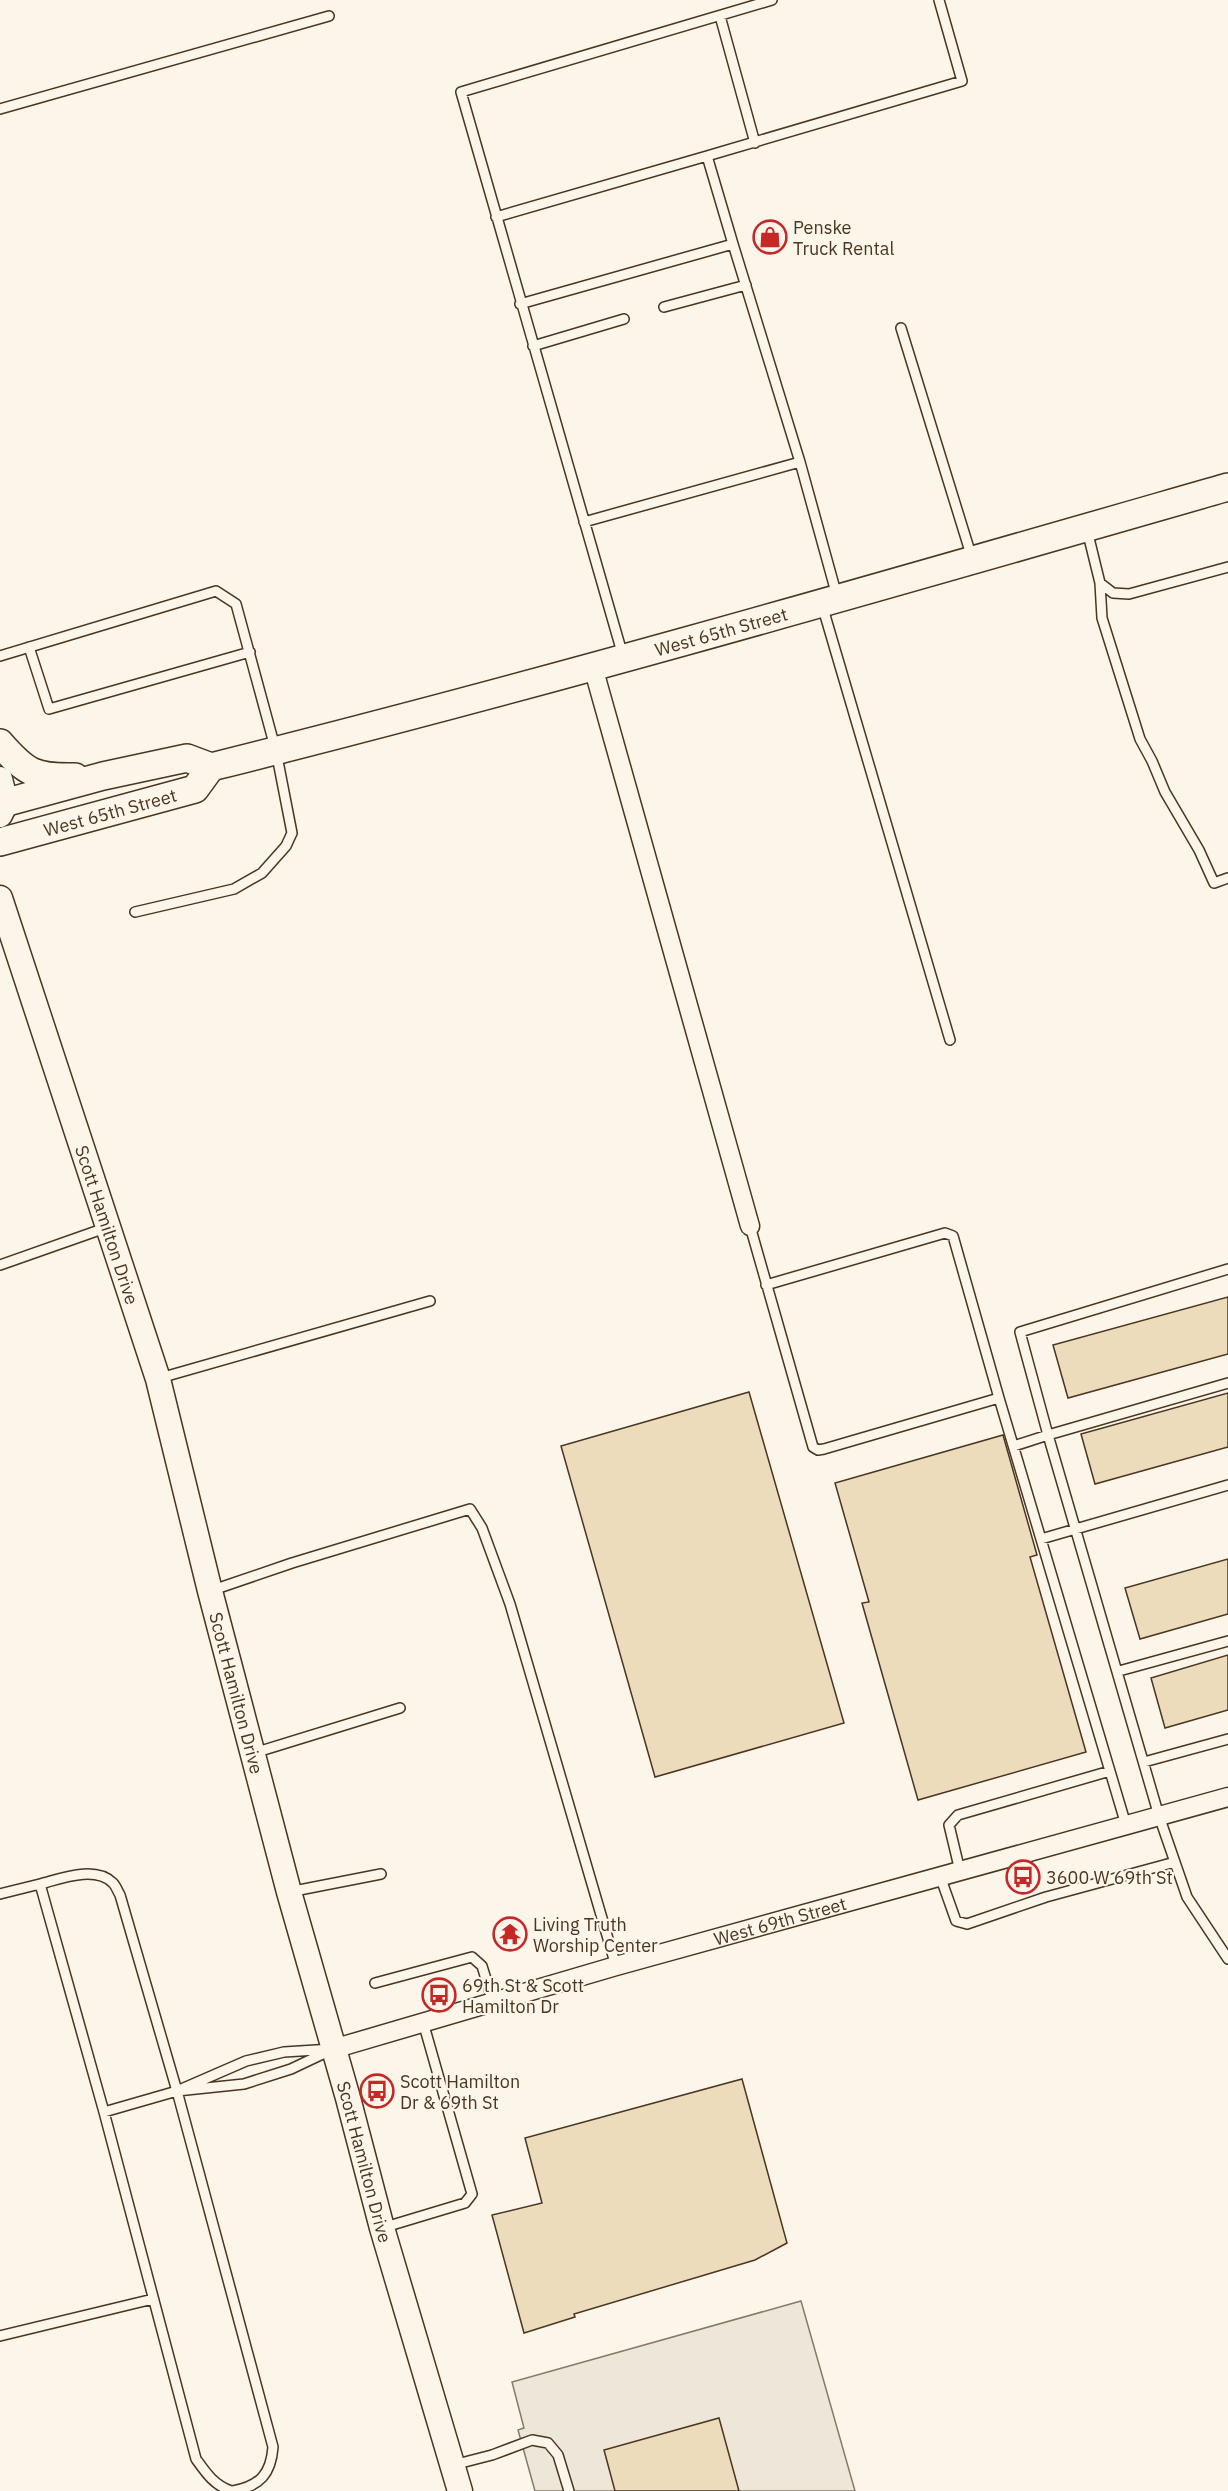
<svg xmlns="http://www.w3.org/2000/svg" width="1228" height="2491" viewBox="0 0 1228 2491" font-family="'IBM Plex Sans',sans-serif">
  <style>
    .parking { fill: #ede7d9; stroke: #887966; stroke-width: 1.5 }
    .building { fill: #ecdcbc; stroke: #4a3520; stroke-width: 1.5 }
    .lines { fill: none; stroke-linecap: round; stroke-linejoin: round }
    .service-casing { stroke: #4a3520; stroke-width: 12 }
    .minor-casing { stroke: #4a3520; stroke-width: 21 }
    .tertiary-casing { stroke: #4a3520; stroke-width: 27 }
    .secondary-casing { stroke: #4a3520; stroke-width: 30 }
    .service { stroke: #fbf6e9; stroke-width: 9 }
    .minor { stroke: #fbf6e9; stroke-width: 18 }
    .tertiary { stroke: #fbf6e9; stroke-width: 24 }
    .secondary { stroke: #fbf6e9; stroke-width: 27 }
    .labels { text-anchor: middle; dominant-baseline: central; stroke-width: 4.5; stroke-linejoin: round; paint-order: stroke }
    .poi-label { font-size: 18px; fill: #4a3520; stroke: #fbf6e9; text-anchor: start }
    .street-label { font-size: 18px; fill: #4a3520; stroke: #fbf6e9 }
  </style>
  <rect width="100%" height="100%" fill="#fbf6e9"/>
  <path class="parking" d="M801,2301L855,2491H535L518,2430L524,2428L512,2382Z"/>
  <path class="building" d="M1228,1297V1354L1068,1398L1053,1345Z
    M749,1392L844,1723L655,1777L561,1446Z
    M1228,1393V1447L1095,1484L1081,1434Z
    M1003,1435L1037,1555L1030,1557L1086,1752L918,1800L862,1603L869,1602L835,1483Z
    M1228,1559V1614L1140,1639L1125,1588Z
    M1228,1655V1710L1165,1728L1151,1678Z
    M742,2079L787,2243L755,2260L574,2314L575,2317L524,2333L492,2215L542,2203L525,2138Z
    M719,2418L739,2491H615L604,2450Z"/>
  <g class="lines">
    <defs>
      <path id="service" d="M720,16L755,143
        M0,109L329,16
        M496,217L707,156
        M733,244L800,462L837,596
        M520,304L733,244L707,156L962,81L939,0
        M664,307L746,285
        M901,328L972,558
        M533,346L624,319
        M584,522L800,462
        M1087,530L1100,583L1113,593L1129,594L1228,567
        M1100,583L1102,618L1140,739L1152,761L1165,792L1199,850L1214,883L1228,878
        M822,605L950,1040
        M29,647L49,709L250,652
        M0,656L216,591L236,604L276,751L292,833L286,846L262,873L234,889L135,912
        M623,656L461,92L772,0
        M750,1226L813,1447L818,1450L824,1449L999,1398L953,1236L945,1233L766,1285
        M0,1265L108,1227
        M160,1378L430,1301
        M1228,1383L1048,1435L1159,1816L1187,1897L1228,1959
        M999,1398L1126,1825
        M1014,1446L1048,1435L1020,1332L1228,1269
        M1041,1539L1228,1485
        M210,1591L292,1563L470,1509L482,1528L510,1604L616,1966
        M1119,1671L1228,1641
        M254,1753L400,1708
        M1144,1762L1228,1739
        M960,1871L949,1825L958,1815L1110,1771
        M940,1876L956,1921L967,1924L1046,1897L1175,1862
        M289,1892L381,1874
        M0,1894L40,1884
        M375,1983L472,1957L482,1966L493,2002
        M177,2091L273,2447C271,2474 260,2486 233,2491
        M104,2112L177,2091L244,2084L291,2069L329,2051
        M382,2228L465,2203L472,2194L423,2022
        M0,2336L153,2299
        M453,2465L492,2455L532,2440L548,2443L558,2455L569,2491
        M231,2491C214,2485 206,2473 196,2459L104,2112L40,1884C60,1879 95,1865 113,1883C116,1886 118,1892 120,1895L177,2091L246,2061L284,2052L332,2049"/>
      <g id="minor">
        <path d="M593,667L750,1226"/>
        <path id="s1" d="M333,2049L616,1966L1228,1797"/>
      </g>
      <g id="tertiary">
        <path d="M0,779L6,803L0,815"/>
        <path id="s2" d="M0,898L158,1379L210,1591L289,1892L348,2098L382,2228L460,2491"/>
      </g>
      <g id="secondary">
        <path d="M0,743C26,773 35,778 75,777"/>
        <path id="s3" d="M0,804L103,776L187,758L211,767C552,682 890,584 1228,487"/>
        <path id="s4" d="M0,842L195,789L211,767"/>
      </g>
    </defs>
    <use href="#service" class="service-casing"/>
    <use href="#minor" class="minor-casing"/>
    <use href="#tertiary" class="tertiary-casing"/>
    <use href="#secondary" class="secondary-casing"/>
    <use href="#service" class="service"/>
    <use href="#minor" class="minor"/>
    <use href="#tertiary" class="tertiary"/>
    <use href="#secondary" class="secondary"/>
  </g>
  <defs>
    <symbol id="shop-ring" viewBox="-11 -11 22 22"><circle r="9.5" fill="#fbf6e9" stroke="#c62828" stroke-width="1.5"/><path d="M-5-2.5h2.3a2.7 3.5 0 0 1 5.4 0H5L5.5 6h-11ZM-1.5-2.5h3a1.5 2.3 0 0 0-3 0Z" fill="#c62828"/></symbol>
    <symbol id="bus-ring" viewBox="-11 -11 22 22"><circle r="9.5" fill="#fbf6e9" stroke="#c62828" stroke-width="1.5"/><path d="M-5-6H5V4H4V6H2V4H-2V6H-4V4H-5ZM-3.5-4V0h7V-4ZM-3.5 1.2v1.5H-2V1.2ZM2 1.2v1.5H3.5V1.2Z" fill="#c62828"/></symbol>
    <symbol id="temple-ring" viewBox="-11 -11 22 22"><circle r="9.5" fill="#fbf6e9" stroke="#c62828" stroke-width="1.5"/><path d="M0-6L5-2H3V0L6.5 2.5H4V6H1.5V3h-3V6H-4V2.5H-6.5L-3 0V-2H-5Z" fill="#c62828"/></symbol>
  </defs>
  <g fill-rule="evenodd">
    <use href="#shop-ring" x="751" y="218" width="38" height="38"/>
    <use href="#bus-ring" x="1004" y="1858" width="38" height="38"/>
    <use href="#temple-ring" x="491" y="1915" width="38" height="38"/>
    <use href="#bus-ring" x="420" y="1976" width="38" height="38"/>
    <use href="#bus-ring" x="358" y="2072" width="38" height="38"/>
  </g>
  <g class="labels">
    <g class="poi-label">
      <text x="793" y="227">Penske<tspan x="793" dy="21">Truck Rental</tspan></text>
      <text x="1046" y="1877">3600 W 69th St</text>
      <text x="533" y="1924">Living Truth<tspan x="533" dy="21">Worship Center</tspan></text>
      <text x="462" y="1985">69th St &amp; Scott<tspan x="462" dy="21">Hamilton Dr</tspan></text>
      <text x="400" y="2081">Scott Hamilton<tspan x="400" dy="21">Dr &amp; 69th St</tspan></text>
    </g>
    <g class="street-label">
      <text stroke="none"><textPath href="#s3" startOffset="746">West 65th Street</textPath></text>
      <text stroke="none"><textPath href="#s4" startOffset="114">West 65th Street</textPath></text>
      <text stroke="none"><textPath href="#s2" startOffset="344">Scott Hamilton Drive</textPath></text>
      <text stroke="none"><textPath href="#s2" startOffset="830">Scott Hamilton Drive</textPath></text>
      <text stroke="none"><textPath href="#s1" startOffset="465">West 69th Street</textPath></text>
      <text stroke="none"><textPath href="#s2" startOffset="1316">Scott Hamilton Drive</textPath></text>
    </g>
  </g>
</svg>
